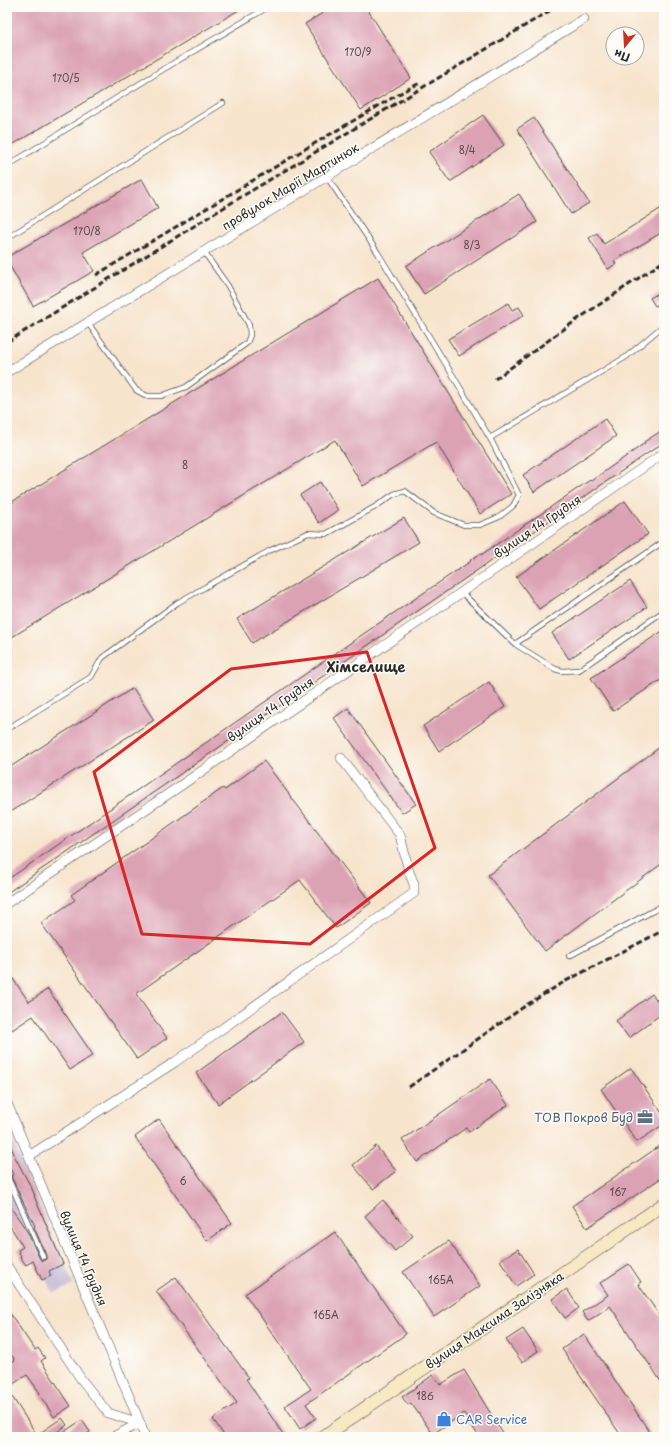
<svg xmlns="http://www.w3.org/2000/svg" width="671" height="1444" viewBox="0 0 671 1444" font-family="'Playpen Sans',sans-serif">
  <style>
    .industrial { fill: #c9bfd7 }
    .building { fill: #dba2b4 }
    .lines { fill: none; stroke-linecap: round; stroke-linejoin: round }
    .lane-casing { stroke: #4a4743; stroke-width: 6 }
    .street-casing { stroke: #4a4743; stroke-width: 10 }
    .secondary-casing { stroke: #4a4743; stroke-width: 14 }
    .lane { stroke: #fff; stroke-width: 4.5 }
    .street { stroke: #fff; stroke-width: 9 }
    .secondary { stroke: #f8e8c3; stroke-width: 13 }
    .rail { stroke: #2b2b2b; stroke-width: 3; stroke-dasharray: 6 3; stroke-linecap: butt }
    .marked { fill: none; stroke: #d62828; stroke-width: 3; stroke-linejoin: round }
    .labels { text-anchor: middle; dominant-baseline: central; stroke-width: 3; stroke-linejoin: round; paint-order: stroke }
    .number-label { font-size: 10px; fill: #57494d }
    .street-label { font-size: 12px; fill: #2b2b2b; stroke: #fdfcf7 }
    .service-label { font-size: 12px; fill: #4e5e75; stroke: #fdfcf7; text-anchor: end }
    .shop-label { font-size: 12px; fill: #366cbe; stroke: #fdfcf7; text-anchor: start }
    .quarter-label { font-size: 14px; font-weight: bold; fill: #2b2b2b; stroke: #fdfcf7 }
  </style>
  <rect width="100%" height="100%" fill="#fdfcf7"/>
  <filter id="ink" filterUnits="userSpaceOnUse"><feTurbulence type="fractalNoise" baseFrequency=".025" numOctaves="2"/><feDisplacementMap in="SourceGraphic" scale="8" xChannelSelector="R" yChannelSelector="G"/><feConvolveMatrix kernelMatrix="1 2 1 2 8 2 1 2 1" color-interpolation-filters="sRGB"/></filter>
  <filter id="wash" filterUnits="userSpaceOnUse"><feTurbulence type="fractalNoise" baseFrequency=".012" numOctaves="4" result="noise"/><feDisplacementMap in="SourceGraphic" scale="16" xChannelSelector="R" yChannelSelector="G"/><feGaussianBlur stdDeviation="0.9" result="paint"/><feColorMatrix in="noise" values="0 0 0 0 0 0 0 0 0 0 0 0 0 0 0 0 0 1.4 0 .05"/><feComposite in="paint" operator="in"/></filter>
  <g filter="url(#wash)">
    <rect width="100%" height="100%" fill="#f7e4cd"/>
    <path class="industrial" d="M7,1128L74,1285L54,1293L7,1218Z"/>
    <g id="blocks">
      <path class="building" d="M7,7H244L7,148Z
        M332,7H366L411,78L361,110L305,24Z
        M483,115L504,145L450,182L429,152Z
        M534,118L589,203L571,214L517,129Z
        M142,179L158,208L83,252L94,271L33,306L7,261V257Z
        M519,194L537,222L424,294L406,266Z
        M660,209L664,215V231L614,261L616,264L608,269L589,238L597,233L604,244Z
        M378,278L511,494L480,514L436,442L363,486L335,440L7,640V505Z
        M664,290V301L655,306L650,298Z
        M508,303L512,310L519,307L524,315L459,356L448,339Z
        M605,419L616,436L534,492L523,475Z
        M664,429V442L7,893V880L385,619L471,561L470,560L480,554L481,555L590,480L591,481L645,443L644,442Z
        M320,482L338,510L319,523L300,495Z
        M625,501L648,534L539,609L516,577Z
        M404,518L419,542L252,643L237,619Z
        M630,581L647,607L569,659L552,633Z
        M664,630V678L613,711L591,678Z
        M489,682L505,707L439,751L423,726Z
        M133,688L154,720L10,812L7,807V769Z
        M348,708L416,804L402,813L334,718Z
        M664,744V862L545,951L488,875Z
        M264,761L371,903L336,928L300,880L136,994L167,1038L137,1059L41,923L75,900L71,895L223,788L225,790Z
        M7,970L29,1002L48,989L93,1055L70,1070L33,1016L12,1030L7,1022Z
        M652,994L664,1010V1012L629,1038L616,1021Z
        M282,1012L304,1042L218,1104L196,1073Z
        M631,1068L664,1116V1124L637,1142L601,1089Z
        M490,1079L508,1105L469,1132L466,1128L417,1162L402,1140Z
        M159,1119L232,1223L207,1241L135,1137Z
        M7,1137L16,1159L32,1189L35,1196H34L63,1264L49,1271L51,1276L42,1280L33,1261L26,1265L20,1257L21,1256L18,1250L23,1247L7,1221V1202L27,1231L40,1259L42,1261L46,1259V1255L34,1227L35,1226L22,1200L11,1176L13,1175L8,1163H7Z
        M664,1143V1176L587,1228L572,1206Z
        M376,1146L396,1171L373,1189L353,1165Z
        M383,1200L413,1236L395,1251L365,1216Z
        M335,1232L406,1334L306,1404L316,1418L300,1429L285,1406L311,1389L245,1294Z
        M449,1241L480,1286L434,1317L403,1272Z
        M518,1249L534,1274L516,1286L500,1260Z
        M629,1264L641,1282L638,1284L664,1322V1386L610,1306L588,1321L582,1312L608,1295L600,1283Z
        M176,1277L249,1378L246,1379L285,1437H225L213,1419L237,1403L156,1291Z
        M567,1289L579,1308L565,1318L552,1299Z
        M7,1309L35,1350L38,1348L45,1358L41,1361L71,1406L54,1417L39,1394L40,1393L27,1375L7,1388V1365L15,1360L7,1349Z
        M523,1329L538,1351L522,1362L506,1340Z
        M584,1334L653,1437H622L562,1349Z
        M464,1370L505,1437H479L464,1413L433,1434L411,1403L408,1405L402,1397L433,1375L440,1385Z
        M7,1389L37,1435L62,1418L67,1425L50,1437H7Z
        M82,1420L90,1432L83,1437H56Z"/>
    </g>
  </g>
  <g filter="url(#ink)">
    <use href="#blocks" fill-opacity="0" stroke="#4a4743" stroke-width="1"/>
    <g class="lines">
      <defs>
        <path id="lane" d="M7,166L162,70L268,7
          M7,238L223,103
          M88,323L136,390L147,396H161L186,387L247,343L250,335L249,325L228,286L204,252
          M490,438L626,357L664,325
          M461,592L515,644L555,669L562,671L579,670L664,611
          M515,644L660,544L664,545
          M7,729L91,677L102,658L177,603L269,551L308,533L326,534L375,507L394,494L405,491L434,513L464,525H480L499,517L513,506L519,495L491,440L455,379L378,253L327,177
          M569,956L664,905
          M7,1173L8,1178L43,1257"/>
        <path id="street" d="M7,372L584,19
          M7,903L183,784L664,453
          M7,1103L140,1423L113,1437
          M29,1156L175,1062L414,893V884L409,872L400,835L341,758
          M7,1266L81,1379L108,1413L140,1423L145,1437"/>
        <path id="secondary" d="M323,1437L664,1204"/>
      </defs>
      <use href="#lane" class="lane-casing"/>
      <use href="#street" class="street-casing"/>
      <use href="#secondary" class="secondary-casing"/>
      <use href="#lane" class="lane"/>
      <use href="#street" class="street"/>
      <use href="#secondary" class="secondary"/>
      <path class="rail" d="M96,275L300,152L404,91L420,83
        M7,342L236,200L556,7
        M495,379L578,319L664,261
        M409,1087L528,1004L564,982L664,930"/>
    </g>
  </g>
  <path class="marked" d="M367,652L435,848L310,944L142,934L94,772L231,669Z"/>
  <defs>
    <symbol id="office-bare" viewBox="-9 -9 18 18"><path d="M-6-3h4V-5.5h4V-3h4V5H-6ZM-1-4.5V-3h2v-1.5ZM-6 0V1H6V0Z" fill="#5c6f8a" stroke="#fdfcf7" stroke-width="2.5" paint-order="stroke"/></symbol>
    <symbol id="shop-bare" viewBox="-9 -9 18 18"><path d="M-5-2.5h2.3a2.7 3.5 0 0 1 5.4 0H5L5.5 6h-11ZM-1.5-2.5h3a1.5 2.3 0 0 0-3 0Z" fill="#3f7fe0" stroke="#fdfcf7" stroke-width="2.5" paint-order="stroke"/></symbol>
  </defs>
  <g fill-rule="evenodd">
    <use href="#office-bare" x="634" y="1106" width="22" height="22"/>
    <use href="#shop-bare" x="433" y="1408" width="22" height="22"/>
  </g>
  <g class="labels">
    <g class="number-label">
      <text x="358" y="51">170/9</text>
      <text x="66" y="77">170/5</text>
      <text x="467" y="149">8/4</text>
      <text x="87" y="230">170/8</text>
      <text x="472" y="244">8/3</text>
      <text x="185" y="464">8</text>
      <text x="183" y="1180">6</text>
      <text x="618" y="1191">167</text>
      <text x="441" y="1279">165А</text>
      <text x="326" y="1314">165А</text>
      <text x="425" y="1395">186</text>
    </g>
    <g class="street-label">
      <text transform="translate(290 186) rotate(-31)">провулок Марії Мартинюк</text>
      <text transform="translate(537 526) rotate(-34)">вулиця 14 Грудня</text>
      <text transform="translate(270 709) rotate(-35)">вулиця 14 Грудня</text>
      <text transform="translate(84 1258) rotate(67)">вулиця 14 Грудня</text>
      <text transform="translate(494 1320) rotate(-34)">вулиця Максима Залізняка</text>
    </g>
    <g class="service-label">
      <text x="633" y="1117">ТОВ Покров Буд</text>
    </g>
    <g class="shop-label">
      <text x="456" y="1419">CAR Service</text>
    </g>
    <g class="quarter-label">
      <text x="366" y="666">Хімселище</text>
    </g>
  </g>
  <rect width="671" height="1444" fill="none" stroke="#fdfcf7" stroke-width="24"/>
  <g transform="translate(625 46) rotate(198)"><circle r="19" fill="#fdfcf7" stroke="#a9a8a5"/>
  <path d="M0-3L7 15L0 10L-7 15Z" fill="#c8321e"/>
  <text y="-6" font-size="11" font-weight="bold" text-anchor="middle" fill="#2b2b2b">Пн</text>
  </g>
</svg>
